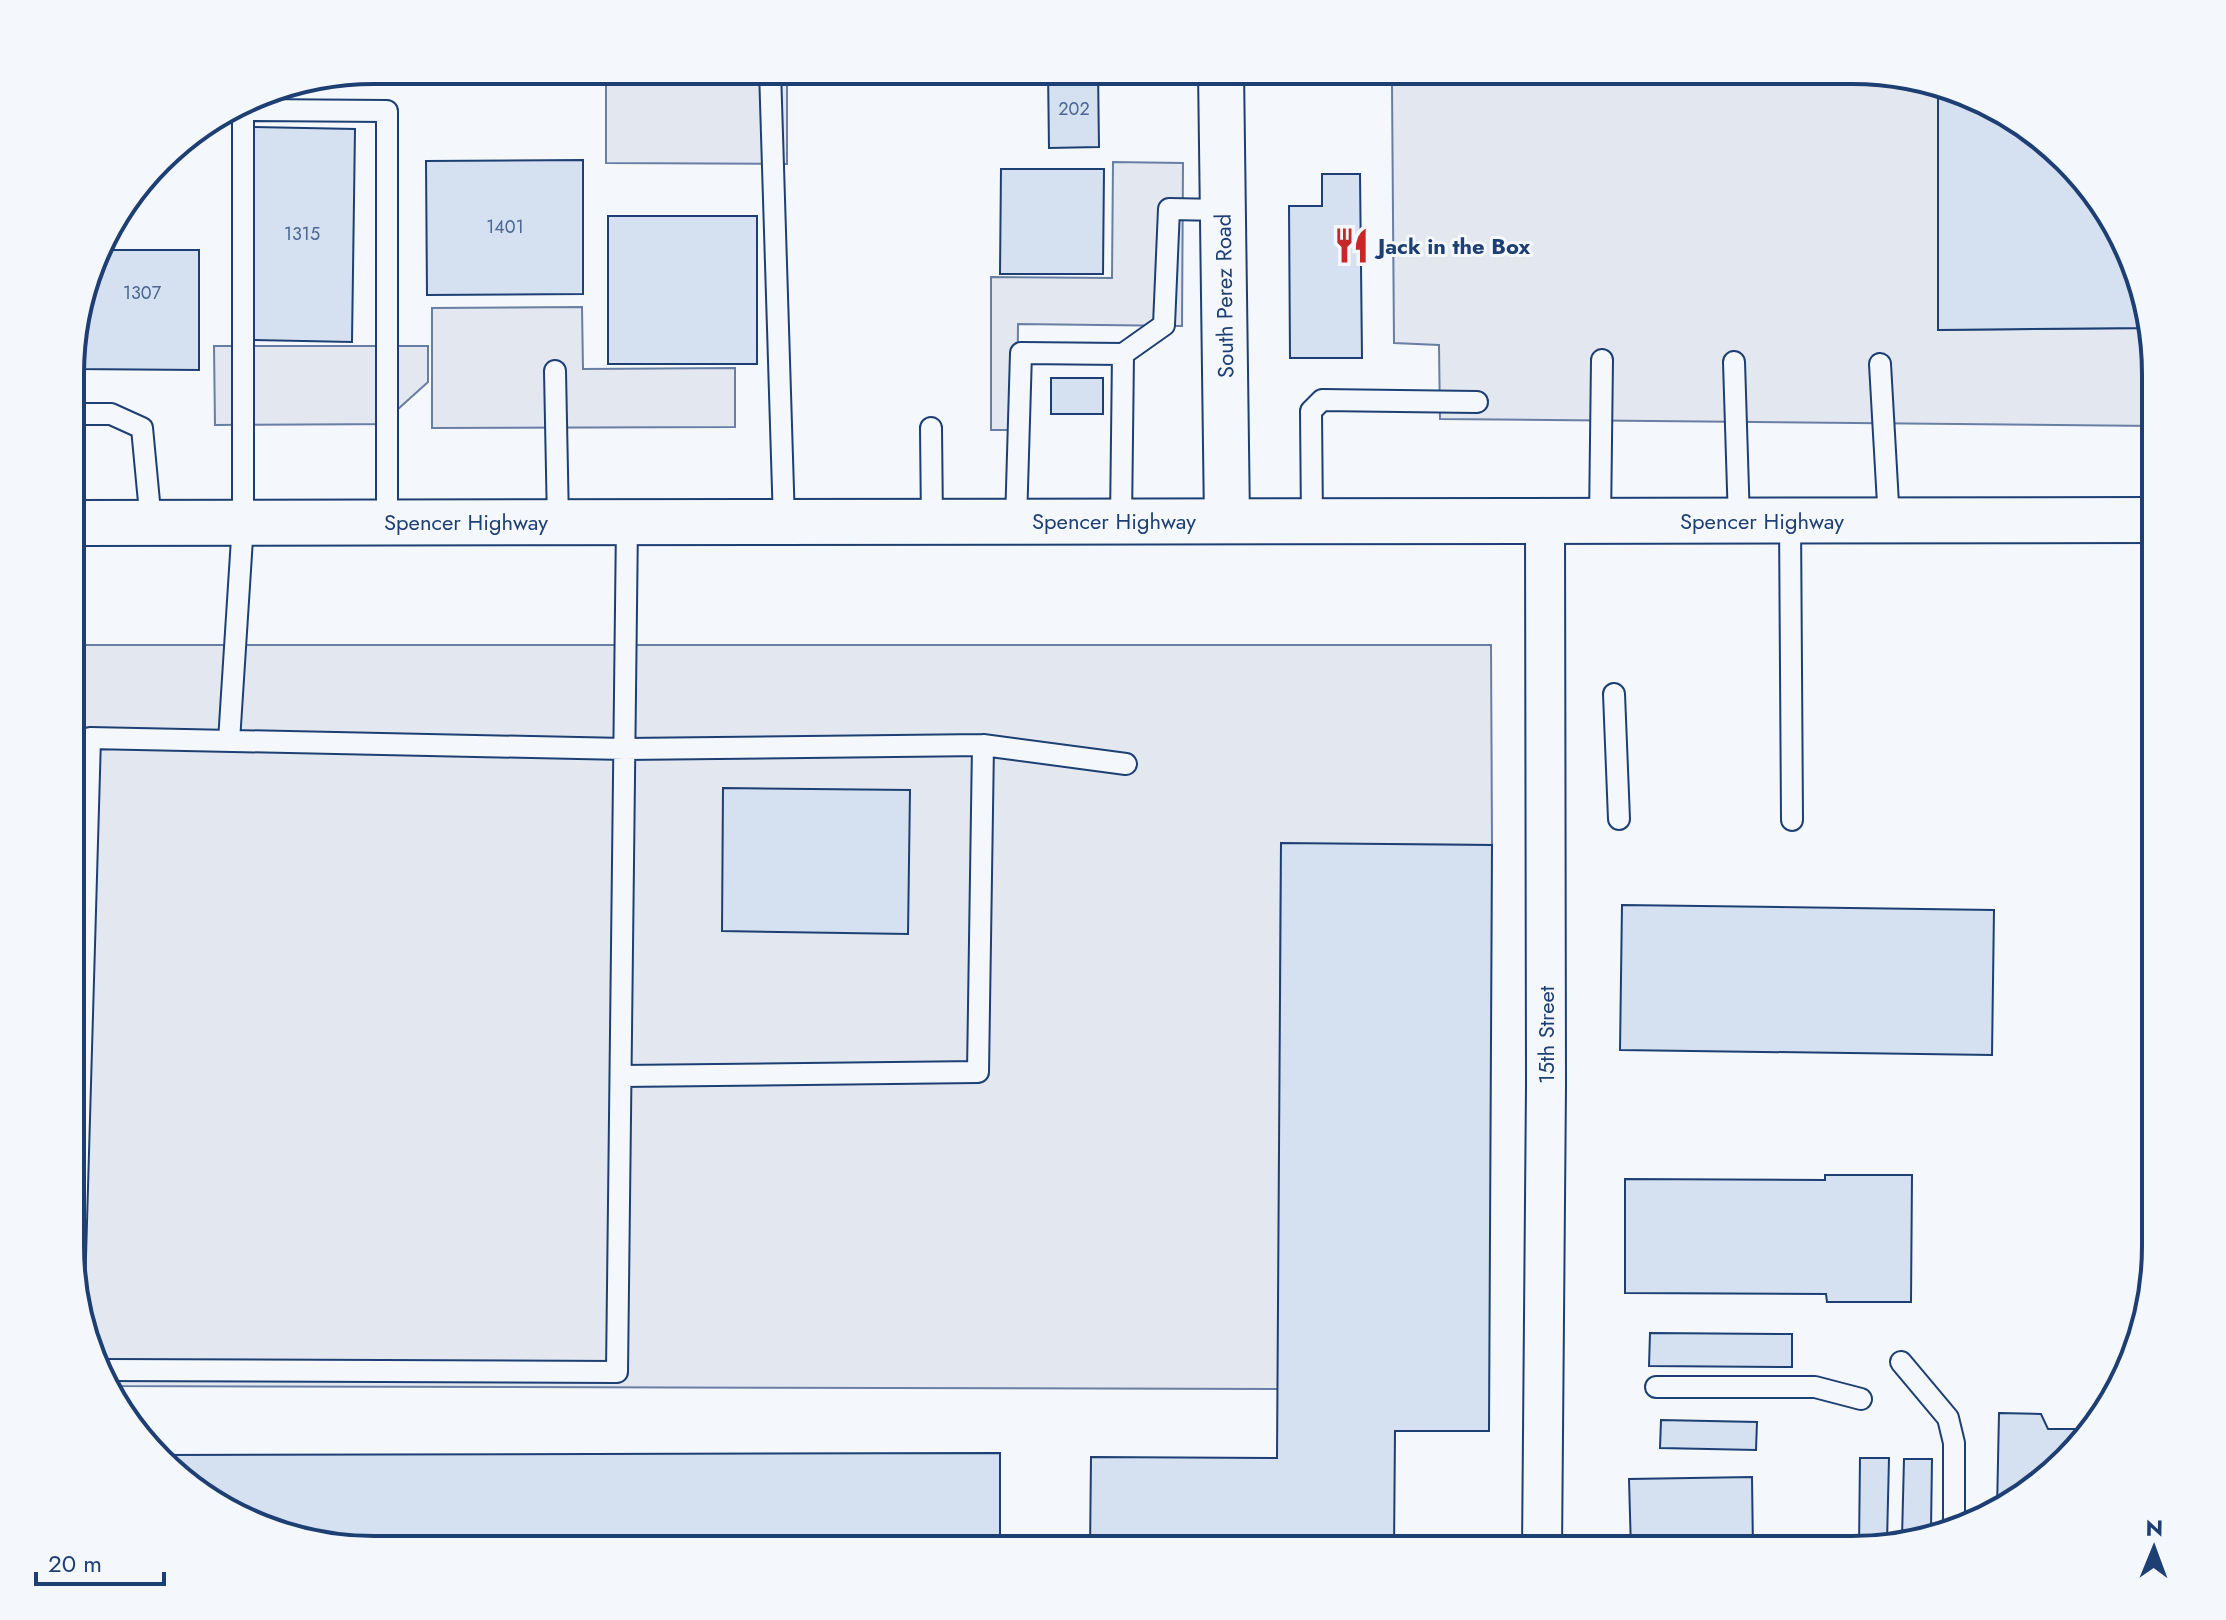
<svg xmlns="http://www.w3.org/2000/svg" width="2226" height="1620" viewBox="0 0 2226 1620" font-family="Jost,sans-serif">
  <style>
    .parking { fill: #e3e8f0; stroke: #687fa3; stroke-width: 2 }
    .building { fill: #d5e0f0; stroke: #1d3f73; stroke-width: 2 }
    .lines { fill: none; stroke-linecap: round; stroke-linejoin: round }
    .lane-casing { stroke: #1d3f73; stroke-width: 24 }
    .street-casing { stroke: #1d3f73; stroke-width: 42 }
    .secondary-casing { stroke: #1d3f73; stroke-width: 48 }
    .primary-casing { stroke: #1d3f73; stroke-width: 48 }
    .lane { stroke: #f4f7fb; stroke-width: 20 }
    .street { stroke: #f4f7fb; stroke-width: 38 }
    .secondary { stroke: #f4f7fb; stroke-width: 44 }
    .primary { stroke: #f4f7fb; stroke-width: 44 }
    .labels { text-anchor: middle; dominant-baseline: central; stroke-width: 6; stroke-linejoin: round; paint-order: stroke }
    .number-label { font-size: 18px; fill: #4b6792 }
    .poi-label { font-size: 22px; font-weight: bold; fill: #1d3f73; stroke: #f4f7fb; text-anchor: start }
    .street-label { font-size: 22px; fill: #1d3f73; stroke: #f4f7fb }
    .rim { fill: none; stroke: #1d3f73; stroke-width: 4 }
  </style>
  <rect width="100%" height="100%" fill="#f4f7fb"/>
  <path class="parking" d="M606,70H787V164L606,163Z
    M1269,70L1871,71L1938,84V330L2148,328L2155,355V426L1440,419L1439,345L1394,343L1392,85L1269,84Z
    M1113,162L1183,163L1182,326L1018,324L1017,430H991V277L1112,278Z
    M582,307L583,369L735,368V427L432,428V308Z
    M214,346H428V382L397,410V424L215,425Z
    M73,645H1491L1492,845L1281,844L1279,1389L107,1386L73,1285Z"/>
  <path class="building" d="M1048,70H1098L1099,147L1049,148Z
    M1938,84L1950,86L2037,133L2124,239L2148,328L1938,330Z
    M253,127L355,129L352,342L249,340Z
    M583,160V294L427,295L426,161Z
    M1001,169H1104L1103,274H1000Z
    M1322,174H1360L1362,358H1290L1289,206H1322Z
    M608,216H757V364H608Z
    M99,250H199V370L73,369V335Z
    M1051,378H1103V414H1051Z
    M2155,677V1203H2154Z
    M723,788L910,790L908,934L722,931Z
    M1281,843L1492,845L1489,1431H1395L1394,1550H1090L1091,1457L1277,1458Z
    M1622,905L1994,910L1992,1055L1620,1050Z
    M1825,1175H1912L1911,1302H1827L1826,1294L1625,1293V1179L1825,1180Z
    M1650,1333L1792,1334V1367L1649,1366Z
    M1999,1413L2041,1414L2048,1429H2091L2092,1432L1997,1510Z
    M1661,1420L1757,1422L1756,1450L1660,1448Z
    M1000,1453V1550L355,1549L276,1534L189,1487L161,1455Z
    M1860,1458H1889L1887,1542L1859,1548Z
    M1904,1459H1932L1931,1531L1902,1538Z
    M1752,1477L1753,1550H1631L1629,1479Z"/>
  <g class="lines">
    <defs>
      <path id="lane" d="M770,70L784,522
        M1123,354L1164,325L1169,209L1223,210
        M1734,362L1739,521
        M1880,364L1889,521
        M555,371L558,522
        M73,414H111L142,428L151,523
        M931,428L932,522
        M1790,520L1792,820
        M1312,521L1311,411L1322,400L1477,402
        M1600,521L1602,360
        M1016,522L1021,353L1123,354L1121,521
        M1614,694L1619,819
        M229,741L243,523V110L387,111V523
        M983,745L1126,764
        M74,1291L90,738L625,749L983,745L978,1072L621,1076
        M1901,1362L1948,1418L1954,1443V1526
        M101,1370L617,1372L627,523
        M1656,1387H1815L1861,1399"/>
      <path id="street" d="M1542,1550L1546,1085L1545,521"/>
      <path id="secondary" d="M1221,70L1227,521"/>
      <path id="primary" d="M73,523L2155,520"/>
    </defs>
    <use href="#lane" class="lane-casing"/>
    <use href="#street" class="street-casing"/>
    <use href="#secondary" class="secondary-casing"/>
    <use href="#primary" class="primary-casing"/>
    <use href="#lane" class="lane"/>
    <use href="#street" class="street"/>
    <use href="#secondary" class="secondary"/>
    <use href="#primary" class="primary"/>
  </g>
  <defs>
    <symbol id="restaurant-bare" viewBox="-9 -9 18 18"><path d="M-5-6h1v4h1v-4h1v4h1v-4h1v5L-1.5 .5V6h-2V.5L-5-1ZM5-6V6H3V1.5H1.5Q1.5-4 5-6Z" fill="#c62828" stroke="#f4f7fb" stroke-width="2.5" paint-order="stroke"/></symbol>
  </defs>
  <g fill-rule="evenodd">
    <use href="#restaurant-bare" x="1326" y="220" width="51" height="51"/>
  </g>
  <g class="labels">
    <g class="number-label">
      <text x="1074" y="109">202</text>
      <text x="505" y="227">1401</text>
      <text x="302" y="234">1315</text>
      <text x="142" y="293">1307</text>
    </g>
    <g class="poi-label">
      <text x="1378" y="246">Jack in the Box</text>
    </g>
    <g class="street-label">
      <text transform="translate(1224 296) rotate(-91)">South Perez Road</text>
      <text x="1114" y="521">Spencer Highway</text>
      <text x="1762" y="521">Spencer Highway</text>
      <text x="466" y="522">Spencer Highway</text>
      <text transform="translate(1546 1035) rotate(-90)">15th Street</text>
    </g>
  </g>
  <path d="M0 0H2226V1620H0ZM374 84H1852A290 290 0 0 1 2142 374V1246A290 290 0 0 1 1852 1536H374A290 290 0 0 1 84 1246V374A290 290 0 0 1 374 84Z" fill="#f4f7fb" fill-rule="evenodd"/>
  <path class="rim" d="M374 84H1852A290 290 0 0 1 2142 374V1246A290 290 0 0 1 1852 1536H374A290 290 0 0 1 84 1246V374A290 290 0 0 1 374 84Z"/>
  <g transform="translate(2154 1548) rotate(1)" stroke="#f4f7fb" stroke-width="6" paint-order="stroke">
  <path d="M0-6L14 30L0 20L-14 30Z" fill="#1d3f73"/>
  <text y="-12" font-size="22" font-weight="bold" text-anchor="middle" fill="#1d3f73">N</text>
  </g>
  <path d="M36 1572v12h128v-12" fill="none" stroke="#1d3f73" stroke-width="4"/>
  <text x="48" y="1572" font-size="24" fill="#1d3f73" stroke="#f4f7fb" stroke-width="6" paint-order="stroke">20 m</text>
</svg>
